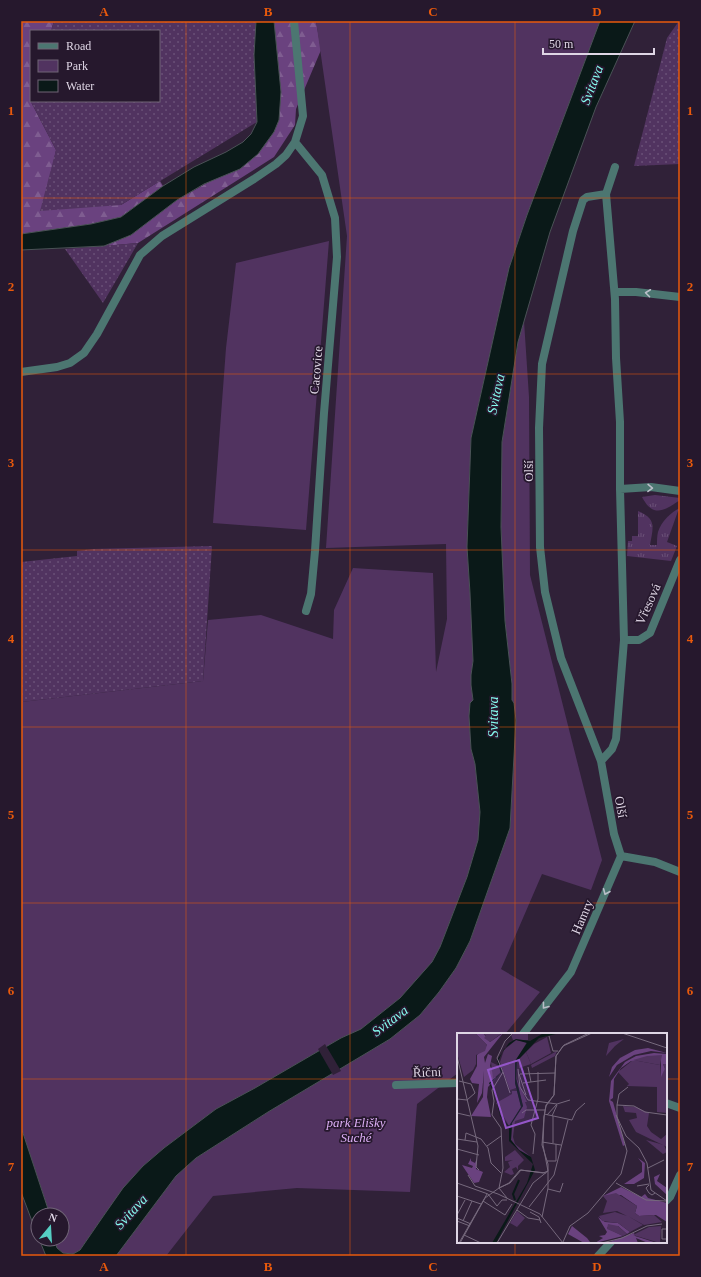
<svg xmlns="http://www.w3.org/2000/svg" width="701" height="1277" viewBox="0 0 701 1277" font-family="Georgia,serif">
  <style>
    .grass { fill: url(#grass-tufts) }
    .forest { fill: url(#forest-firs) }
    .park { fill: #513360 }
    .garden { fill: url(#garden-dots) }
    .water { fill: #0a1918; stroke: #4a5256 }
    .pier { fill: #302138 }
    .lines { fill: none; stroke-linecap: round; stroke-linejoin: round }
    .minor { stroke: #4c7671; stroke-width: 8 }
    .oneway { stroke: #babec8 }
    .grid { fill: none; stroke: #e8590c; stroke-width: 1; stroke-opacity: 0.55 }
    .labels { text-anchor: middle; dominant-baseline: central; stroke-width: 3.5; stroke-linejoin: round; paint-order: stroke }
    .street-label { font-size: 13px; fill: #dfd6e5; stroke: #26182d }
    .park-label { font-size: 13px; font-style: italic; fill: #dcaef5; stroke: #26182d }
    .water-label { font-size: 14px; font-style: italic; fill: #85fbef; stroke: #26182d }
    .inset-river { fill: none; stroke: #0a1918; stroke-width: 2 }
    .inset-road { fill: none; stroke: #76697d; stroke-width: 1 }
    .view { fill: #9456c8; fill-opacity: 0.15; stroke: #9456c8; stroke-width: 2 }
    .inset-edge { fill: none; stroke: #dfd6e5; stroke-width: 2 }
    .neatline { fill: none; stroke: #e8590c; stroke-width: 1.5 }
    .grid-label { font-size: 13px; text-anchor: middle; font-weight: bold; fill: #e8590c }
  </style>
  <defs>
    <pattern id="grass-tufts" width="24" height="20" patternUnits="userSpaceOnUse"><rect width="24" height="20" fill="#513360"/><path d="M3 7l-1-3M5 7V3M7 7l1-3M15 17l-1-3M17 17v-4M19 17l1-3" fill="none" stroke="#6a5077"/></pattern>
    <pattern id="forest-firs" width="22" height="20" patternUnits="userSpaceOnUse"><rect width="22" height="20" fill="#6a427f"/><path d="M5 1l3.5 6h-7zM16 11l3.5 6h-7z" fill="#7f5d91"/></pattern>
    <pattern id="garden-dots" width="8" height="8" patternUnits="userSpaceOnUse"><rect width="8" height="8" fill="#513360"/><path d="M2 2h.1M6 6h.1" fill="none" stroke="#6a5077" stroke-width="1.8" stroke-linecap="round"/></pattern>
  </defs>
  <rect width="100%" height="100%" fill="#302138"/>
  <path class="grass" d="M655,495L680,498V500C664,511 653,518 642,497Z
    M680,508V511H678L667,542L677,546L671,561L627,556L628,541H632V536H638V511C657,519 653,527 650,545H657C657,541 657,536 658,532C661,522 671,512 680,508Z"/>
  <path class="forest" d="M21,21H54L51,31H31V102L56,150L50,178L121,205L160,181L163,186L121,217L91,224L21,234Z
    M274,21H316L321,50L296,109L295,125L274,157L138,243L104,246L131,235L177,200L258,154L275,35Z"/>
  <path class="park" d="M316,21H600L527,215L509,268L471,438L467,547L470,593L473,661L471,675V685L473,700L469,716L471,749L475,764L480,812V826L478,840L467,877L440,947L432,962L412,987L388,1009L361,1029L341,1038L255,1088L216,1109L164,1148L143,1166L124,1188L102,1218L80,1250L73,1254L63,1253L57,1248L54,1239H62V1215H50L21,1127V702L203,681L208,620L261,615L333,639L334,610L353,568L433,573L436,672L447,619L446,544L326,548L347,236Z
    M329,241L306,530L213,523L226,348L236,263Z
    M524,321L529,397L530,575L602,860L591,890L542,874L501,969L540,992L505,1034H458V1073L417,1104L410,1192L297,1188L213,1196L166,1256H116L176,1176L196,1158L268,1112L390,1039L420,1015L439,992L456,968L470,941L510,828L516,720L514,704L512,700V684L505,621L501,527L502,442L518,342Z"/>
  <path class="garden" d="M54,21H256L254,55L257,122L121,205L40,211L56,150L31,102V101H159V31H51Z
    M679,21H680V164L634,166L667,38Z
    M138,243L103,303L65,249Z
    M212,546L203,681L21,702V562L77,556V551L93,549Z"/>
  <path class="water" d="M256,21H274L281,92L279,120L274,132L258,154L240,169L204,184L177,200L131,235L104,246L21,250V234L91,224L121,217L163,186L194,167L226,152L243,142L251,134L257,122L254,55Z
    M600,21H635L596,107L550,232L518,342L502,442L501,527L505,621L512,684V700L514,703L516,720L510,828L470,941L456,968L439,992L420,1015L390,1039L268,1112L196,1158L176,1176L116,1256H46L39,1239H54L57,1248L63,1253L73,1254L80,1250L102,1218L123,1188L143,1166L164,1148L216,1109L255,1088L341,1038L361,1029L400,998L432,962L440,947L467,877L478,840L480,812L475,764L471,749L469,716L470,703L473,700L471,685V675L473,661L470,593L467,547L471,438L509,268L527,215Z
    M21,1127L50,1215H38V1237L21,1192Z"/>
  <path class="pier" d="M325,1044L341,1071L333,1075L318,1049Z"/>
  <g class="lines">
    <path class="minor" d="M295,142L322,175L335,218L337,257L324,413L315,551L311,594L306,611
      M606,194L587,197L583,200L573,231L542,364L539,428L540,547L545,592L561,658L601,761L614,834L621,856
      M615,292H636L680,297
      M21,372L57,367L70,363L84,353L97,334L140,255L162,236L254,179L276,164L286,155L295,142L303,116L294,21
      M620,489L651,487L680,491
      M624,640H639L650,633L680,560
      M601,761L612,749L616,739L624,640L620,489V422L616,358L615,299L606,194L615,167
      M621,856L655,862L680,872
      M523,1034L571,972L621,856
      M396,1085L458,1083
      M666,1103L680,1108
      M666,1201L670,1197L680,1175
      M598,1256L611,1242"/>
  </g>
  <defs><path id="oneway-chevron" d="M-2-3.5L2.5 0L-2 3.5" fill="none" stroke-width="1.6" stroke-linecap="round" stroke-linejoin="round"/></defs>
  <g class="oneway">
    <use href="#oneway-chevron" transform="translate(648 293) rotate(-173)"/>
    <use href="#oneway-chevron" transform="translate(650 488) rotate(1)"/>
    <use href="#oneway-chevron" transform="translate(606 892) rotate(113)"/>
    <use href="#oneway-chevron" transform="translate(545 1006) rotate(128)"/>
  </g>
  <path class="grid" d="M186,21V1256M350,21V1256M515,21V1034M21,198H680M21,374H680M21,550H680M21,727H680M21,903H680M21,1079H458M666,1079H680M515,1242V1256"/>
  <g class="labels">
    <g class="street-label">
      <text transform="translate(316 370) rotate(-85)">Cacovice</text>
      <text transform="translate(528 471) rotate(-90)">Olší</text>
      <text transform="translate(648 604) rotate(-66)">Vřesová</text>
      <text transform="translate(621 807) rotate(80)">Olší</text>
      <text transform="translate(582 917) rotate(-67)">Hamry</text>
      <text transform="translate(427 1072) rotate(-2)">Říční</text>
    </g>
    <g class="park-label">
      <text x="356" y="1122">park Elišky<tspan x="356" dy="15">Suché</tspan></text>
    </g>
    <g class="water-label">
      <text transform="translate(592 85) rotate(-69)">Svitava</text>
      <text transform="translate(496 394) rotate(-78)">Svitava</text>
      <text transform="translate(493 717) rotate(-90)">Svitava</text>
      <text transform="translate(390 1021) rotate(-37)">Svitava</text>
      <text transform="translate(131 1212) rotate(-48)">Svitava</text>
    </g>
  </g>
  <g transform="translate(457 1033)">
    <rect width="210" height="210" fill="#302138"/>
    <path d="M90,4L94,20L74,31L69,19L77,11ZM176,27L203,32L204,43L208,36L206,31H210V80L200,79V54L170,53L172,51L161,39ZM189,107L207,112L210,119L206,121ZM60,178L68,185L60,194L53,190Z" fill="#513360"/>
    <path d="M18,0H26L33,9L46,0L27,24L28,30L31,21L35,23L33,33L39,45L41,43L31,54L30,64L34,84L14,83L26,64L27,38L25,60L20,70L22,51L15,50L13,46L20,33V22L30,12ZM191,15L210,20L194,18L177,22L160,32L152,44L155,34L163,25L178,17ZM197,20L210,21V31H206L208,36L204,44V24L174,28L164,35L157,46L156,65L153,67L156,69L168,112L166,113L152,68L154,48L168,29L179,23ZM14,125V128L18,130L20,125L19,136L26,139L22,149L17,150L5,132L15,135L16,133L11,131ZM181,125L188,130L187,145L177,151H167L185,139V130ZM203,141L200,148L210,155V162L198,151L197,144ZM164,154L184,164L188,161L191,165L210,170V189L199,182L182,183L178,180L180,173L164,162L146,163ZM141,184L148,189L161,190L173,199L170,201L161,193H152L150,195L166,203L138,210L146,205L142,203L148,202L150,199ZM115,193L130,205L133,209L127,210L111,201ZM177,200L178,203L200,210H191L179,205L181,210H150Z" fill="#6a427f"/>
    <path d="M58,0H71V7H56L54,2ZM59,7L70,9L58,29V50L64,74L52,93L39,70L55,61V58H60L59,55L53,57L43,29L47,17ZM100,18L98,23L75,35L74,32ZM59,44L70,69H68L70,74L67,85L58,88L56,104L58,111L74,124L62,117L54,107L55,90L66,73Z" fill="#513360"/>
    <path d="M0,0H18L30,12L28,18L19,22V31L16,37L7,44L0,20ZM26,0H45L33,9L27,5L29,3ZM167,6L158,13L149,23L152,10ZM69,19L74,31L62,35V26ZM205,22L203,32L176,27L190,23ZM34,29L42,33L44,39L36,46ZM166,73L179,74L192,80L190,93L194,99L204,106L210,101V114L179,99L172,87L180,85L179,80L168,79ZM58,117L67,127L61,133V137L59,134L55,136L57,141L54,142L47,139L53,134L51,129L56,127L48,128V124ZM159,160L180,173L178,180L182,183L197,182L205,189L187,192L171,183L186,192L173,199L161,190L145,188L142,183L158,179L170,183L160,178L146,180L150,168L146,163ZM151,191L161,193L170,201L166,203L150,196ZM204,193L203,210L176,202L192,194Z" fill="#513360"/>
    <path d="M103,0L82,5L60,28L59,45L66,73L55,90L54,107L62,117L74,124L78,137L39,210H35L70,150L76,131L52,108V95L43,83L38,61L32,50L44,40L40,27L52,10L59,6L73,8L85,1ZM59,7L70,10L58,28V50L64,74L52,93L43,82L40,62L33,51L45,39L41,28L47,16Z" fill="#0a1918" fill-rule="evenodd"/>
    <path class="inset-river" d="M58,167L56,161L62,147"/>
    <path class="inset-road" d="M165,0L210,15M92,3L96,18H101M0,23L21,113L19,134L22,137M71,34L74,49M61,36L63,54L71,67M46,39L53,60M62,41L69,62M63,41L98,40M66,50L89,47M0,66L10,67L18,60L14,51L2,48M71,67L100,71M160,72L162,61L171,54M0,80L13,83M65,80L69,77H88M87,81L115,87L119,78L128,70M90,82L100,71L113,67M159,82L169,103L182,115L190,130L194,157L210,168M95,83L100,72M0,106L20,109M8,107L9,100L24,106L31,115L34,130L44,140M85,109L104,112M96,110V83M30,113L44,103M0,116L22,122M76,121L78,101L74,92L81,66V39M90,128H99V111M191,135L207,127M11,142L18,153L41,161L83,181L106,210M0,150L31,161M159,150L189,167L209,168M192,152L189,155L192,160L195,162L198,160M180,153L192,151M42,155L46,135L44,95L35,82L37,68L35,57L46,39L40,25L48,8L56,0M42,155L52,150L63,137L89,140M42,155L50,165M42,155L53,150L64,137L86,140L91,138L86,112L87,84L89,73L97,62L99,23L106,13L135,0M91,156L103,159L106,150M31,161L40,173L45,167H50M0,163L24,171M26,168L48,182L55,171M72,174L97,142L111,87M60,177L71,185L83,187M73,179L82,184L84,190M0,182L8,167M85,184L91,155V131L85,112L87,84L89,72L97,62L99,23L107,12L132,0M0,185L14,191M0,188L13,193M6,188L15,168M210,196H205V206H210M7,202L24,210M106,209L113,193L131,180L164,141L170,118L160,84V72L177,73L188,79L210,82M2,210L30,161M3,210L28,165L42,155M40,210L76,150L91,138M145,210L165,205L190,193L205,191"/>
    <path class="view" d="M62,27L81,85L49,95L31,37Z"/>
    <rect width="210" height="210" class="inset-edge"/>
  </g>
  <rect width="701" height="1277" fill="none" stroke="#26182d" stroke-width="44"/>
  <rect x="30" y="30" width="130" height="72" fill="#26182d" stroke="#706477"/>
  <rect x="38" y="43" width="20" height="6" fill="#4c7671" stroke="#706477"/>
  <text x="66" y="50" font-size="12" fill="#dfd6e5">Road</text>
  <rect x="38" y="60" width="20" height="12" fill="#513360" stroke="#706477"/>
  <text x="66" y="70" font-size="12" fill="#dfd6e5">Park</text>
  <rect x="38" y="80" width="20" height="12" fill="#0a1918" stroke="#706477"/>
  <text x="66" y="90" font-size="12" fill="#dfd6e5">Water</text>
  <g transform="translate(50 1227) rotate(18)"><circle r="19" fill="#26182d" stroke="#706477"/>
  <path d="M0-3L7 15L0 10L-7 15Z" fill="#56cec3"/>
  <text y="-6" font-size="11" font-weight="bold" text-anchor="middle" fill="#dfd6e5">N</text>
  </g>
  <path d="M543 48v6h111v-6" fill="none" stroke="#dfd6e5" stroke-width="2"/>
  <text x="549" y="48" font-size="12" fill="#dfd6e5" stroke="#26182d" stroke-width="3" paint-order="stroke">50 m</text>
  <rect x="22" y="22" width="657" height="1233" class="neatline"/>
  <g class="grid-label">
    <text x="104" y="16">A</text>
    <text x="268" y="16">B</text>
    <text x="433" y="16">C</text>
    <text x="597" y="16">D</text>
    <text x="11" y="115">1</text>
    <text x="690" y="115">1</text>
    <text x="11" y="291">2</text>
    <text x="690" y="291">2</text>
    <text x="11" y="467">3</text>
    <text x="690" y="467">3</text>
    <text x="11" y="643">4</text>
    <text x="690" y="643">4</text>
    <text x="11" y="819">5</text>
    <text x="690" y="819">5</text>
    <text x="11" y="995">6</text>
    <text x="690" y="995">6</text>
    <text x="11" y="1171">7</text>
    <text x="690" y="1171">7</text>
    <text x="104" y="1271">A</text>
    <text x="268" y="1271">B</text>
    <text x="433" y="1271">C</text>
    <text x="597" y="1271">D</text>
  </g>
</svg>
